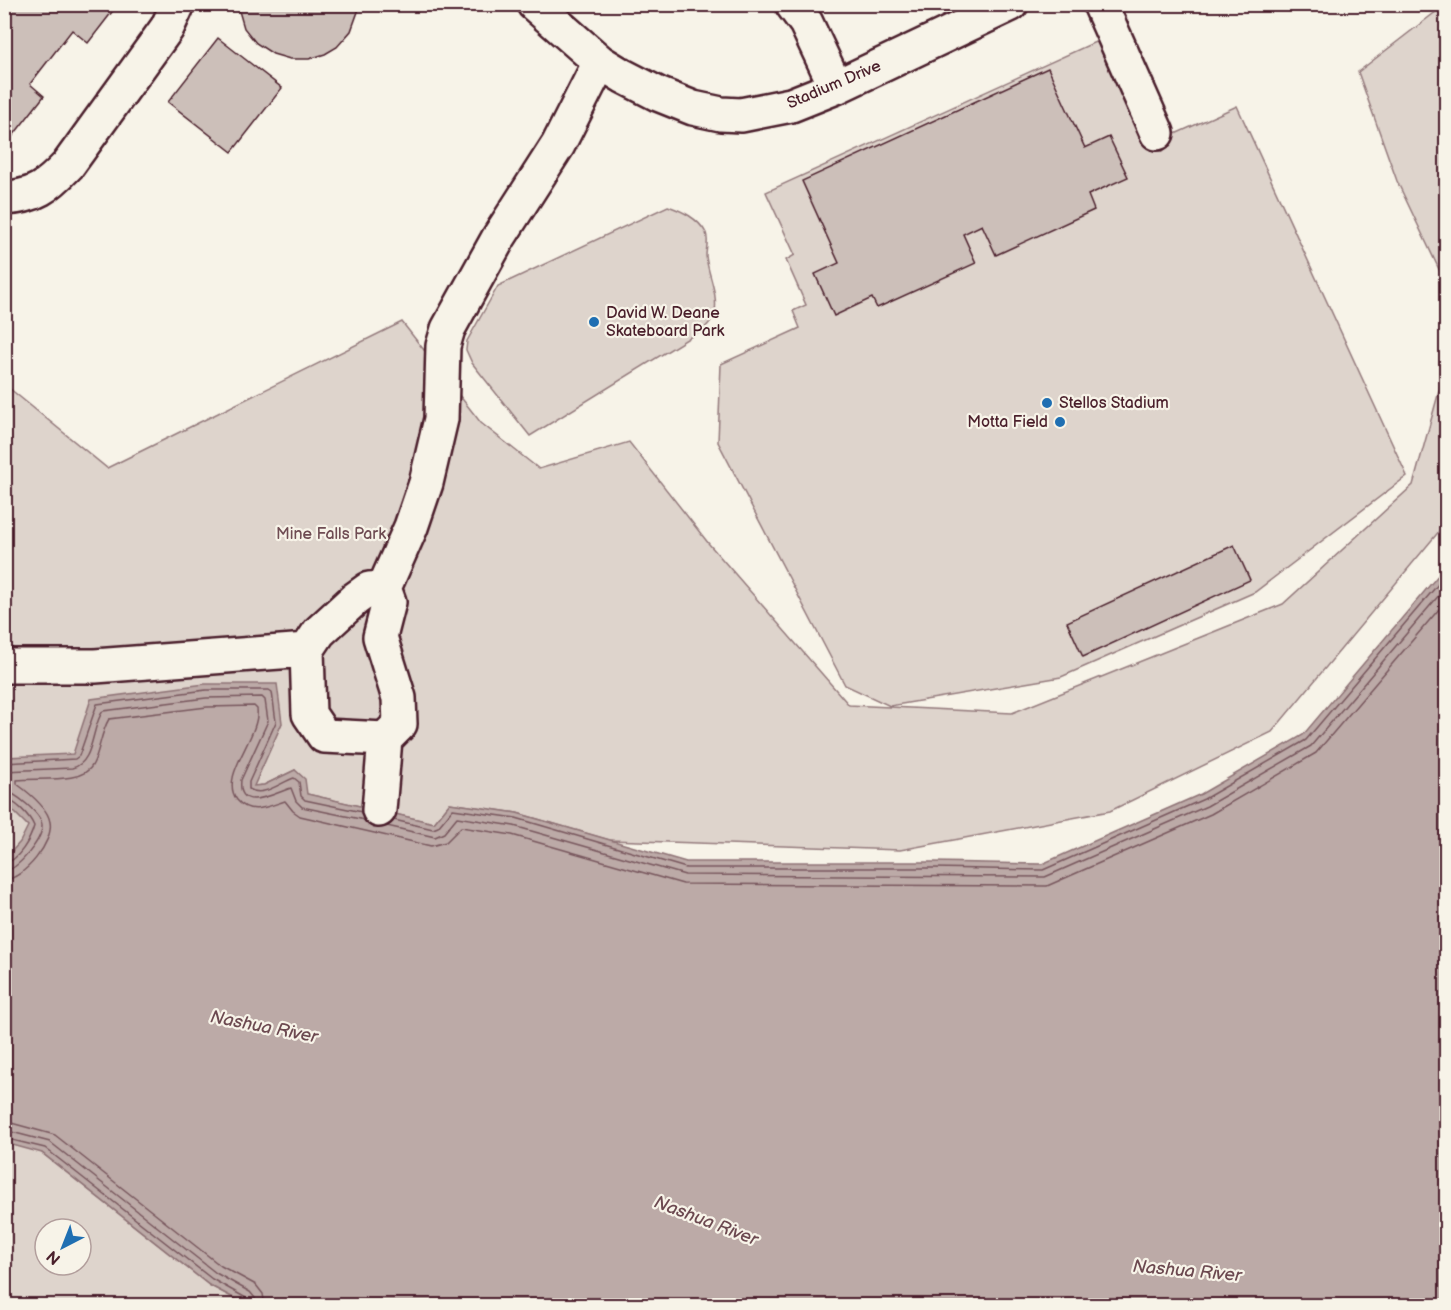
<svg xmlns="http://www.w3.org/2000/svg" width="1451" height="1310" viewBox="0 0 1451 1310" font-family="'Balsamiq Sans',sans-serif">
  <style>
    .green { fill: #ded4cc; stroke: #947a7c; stroke-width: 1.5; fill-rule: evenodd }
    .water { fill: #bcaaa7; stroke: #8e7275; stroke-width: 1.5 }
    .lines { fill: none; stroke-linecap: round; stroke-linejoin: round }
    .shore { stroke: #78575d; stroke-width: 1.5 }
    .building { fill: #ccbfb9; stroke: #4a1f2b; stroke-width: 1.5 }
    .minor-casing { stroke: #4a1f2b; stroke-width: 38 }
    .minor { stroke: #f7f3e8; stroke-width: 33 }
    .poi-dot { fill: #1f6fb2; stroke: #f7f3e8; stroke-width: 2 }
    .labels { text-anchor: middle; dominant-baseline: central; stroke-width: 4.5; stroke-linejoin: round; paint-order: stroke }
    .street-label { font-size: 16px; fill: #4a1f2b; stroke: #f7f3e8 }
    .poi-label { font-size: 16px; fill: #4a1f2b; stroke: #f7f3e8; text-anchor: start }
    .park-label { font-size: 16px; fill: #6f4c53; stroke: #f7f3e8 }
    .water-label { font-size: 18px; font-style: italic; fill: #6c4950; stroke: #f7f3e8 }
  </style>
  <rect width="100%" height="100%" fill="#f7f3e8"/>
  <filter id="ink" filterUnits="userSpaceOnUse"><feTurbulence type="fractalNoise" baseFrequency=".0167" numOctaves="2"/><feDisplacementMap in="SourceGraphic" scale="12" xChannelSelector="R" yChannelSelector="G"/><feConvolveMatrix kernelMatrix="1 2 1 2 8 2 1 2 1" color-interpolation-filters="sRGB"/></filter>
  <g filter="url(#ink)">
    <path class="green" d="M1446,4V284L1397,181L1358,72Z
      M1104,38L1153,144L1237,106L1407,476L1255,592L1061,677L890,706L845,685L718,442L721,364L800,328L793,311L806,305L786,260L795,255L766,192Z
      M668,206C682,211 698,218 706,233C709,241 706,248 706,256C708,275 718,293 715,312C714,319 709,323 705,328L530,436L472,363L466,350L467,341L498,286Z
      M402,322L481,423L539,469L629,442L709,544L849,705L1012,713L1283,604L1413,485L1446,366V523L1272,732L1110,811L900,850L609,840L517,813L450,803L434,823L307,794L295,770L264,785L253,786L282,723L42,1153L209,1285L247,1305H5L4,384L107,468ZM45,1229H81V1265H45Z"/>
    <path class="water" d="M1446,566V1305H247L209,1285L42,1153L5,1143L4,860L20,842L28,826L5,803L6,757L73,754L91,699L205,684H277L282,723L254,786L264,785L295,770L305,779L307,794L434,823L450,803L517,813L686,862H934L1042,864L1201,794L1303,735Z"/>
    <g class="lines">
      <path class="shore" d="M4,763L75,759L79,756L97,704L206,690H269L272,692L276,722L249,782V789C263,798 281,782 294,778L299,782L301,796L305,800L362,812
        M4,771L72,768C95,763 91,726 103,711L206,698L262,697L265,700L268,721L241,780C237,815 277,792 291,788L296,801L302,807L365,820
        M4,791C15,792 41,814 42,825C43,839 18,870 4,871
        M4,799C15,800 30,816 34,826C31,838 18,862 4,863
        M394,820L433,829L438,827L453,809L516,818L686,868H934L1043,870L1204,799L1306,740L1446,575
        M387,826L435,837L444,833L457,817L514,826L685,875L1045,877L1207,806L1311,746L1446,587
        M4,880C24,879 54,842 50,822C48,808 28,792 17,784V780C37,777 83,785 93,764C100,750 101,732 109,719L207,707L254,706L257,709C261,736 218,776 237,800C250,816 269,806 285,801L293,811L300,816L431,846L446,842L461,827L512,835L683,884L1047,886L1211,814L1316,753L1446,601
        M4,1121L55,1135L221,1266L256,1285L263,1294L265,1306
        M4,1130L50,1142L216,1273L250,1292L255,1298L256,1306
        M4,1138L45,1148L212,1279L246,1298L249,1306"/>
    </g>
    <path class="building" d="M4,4H111L115,8L88,43L72,30L30,84L44,96L12,137L4,132Z
      M237,4H360V6L351,31L337,47L325,54L309,59H290L273,54L256,43L244,28Z
      M218,38L282,88L232,152L168,102Z
      M1048,68L1085,148L1109,137L1128,177L1088,195L1094,210L996,255L982,225L963,234L976,263L877,308L872,298L834,316L815,274L839,263L802,181Z
      M1234,545L1250,580L1083,657L1067,622Z"/>
    <g class="lines">
      <defs>
        <path id="minor" d="M534,4L600,62L623,76L658,94L693,108L721,114L741,115L791,105L836,87L1011,4
          M792,4L806,23L836,87
          M1100,4L1157,133
          M4,198C35,197 48,186 68,165L167,28L178,4
          M384,588L411,527L426,483L441,419L443,346L448,329L499,237L558,145L600,62
          M384,588L389,602L380,637L399,698L400,724L385,739L324,736L309,714L307,650L319,632L355,599L369,589Z
          M4,666H95L307,650
          M379,810L385,739"/>
      </defs>
      <use href="#minor" class="minor-casing"/>
      <use href="#minor" class="minor"/>
    </g>
  </g>
  <g class="poi-dot">
    <circle cx="594" cy="322" r="6"/>
    <circle cx="1047" cy="403" r="6"/>
    <circle cx="1060" cy="422" r="6"/>
  </g>
  <g class="labels">
    <g class="street-label">
      <text transform="translate(834 85) rotate(-23)">Stadium Drive</text>
    </g>
    <g class="poi-label">
      <text x="606" y="313">David W. Deane<tspan x="606" dy="18">Skateboard Park</tspan></text>
      <text x="1059" y="403">Stellos Stadium</text>
      <text x="1048" y="422" text-anchor="end">Motta Field</text>
    </g>
    <g class="park-label">
      <text x="331" y="534">Mine Falls Park</text>
    </g>
    <g class="water-label">
      <text transform="translate(264 1027) rotate(11)">Nashua River</text>
      <text transform="translate(706 1221) rotate(21)">Nashua River</text>
      <text transform="translate(1187 1271) rotate(5)">Nashua River</text>
    </g>
  </g>
  <rect width="1451" height="1310" fill="none" stroke="#f7f3e8" stroke-width="24"/>
  <rect x="12" y="12" width="1427" height="1286" fill="none" stroke="#4a1f2b" stroke-width="2" filter="url(#ink)"/>
  <g transform="translate(63 1247) rotate(222)"><circle r="28" fill="#f7f3e8" stroke="#b29e9c" stroke-width="1.5"/>
  <path d="M0-4.5L10 22L0 15L-10 22Z" fill="#1f6fb2"/>
  <text y="-9" font-size="16" font-weight="bold" text-anchor="middle" fill="#4a1f2b">N</text>
  </g>
</svg>
